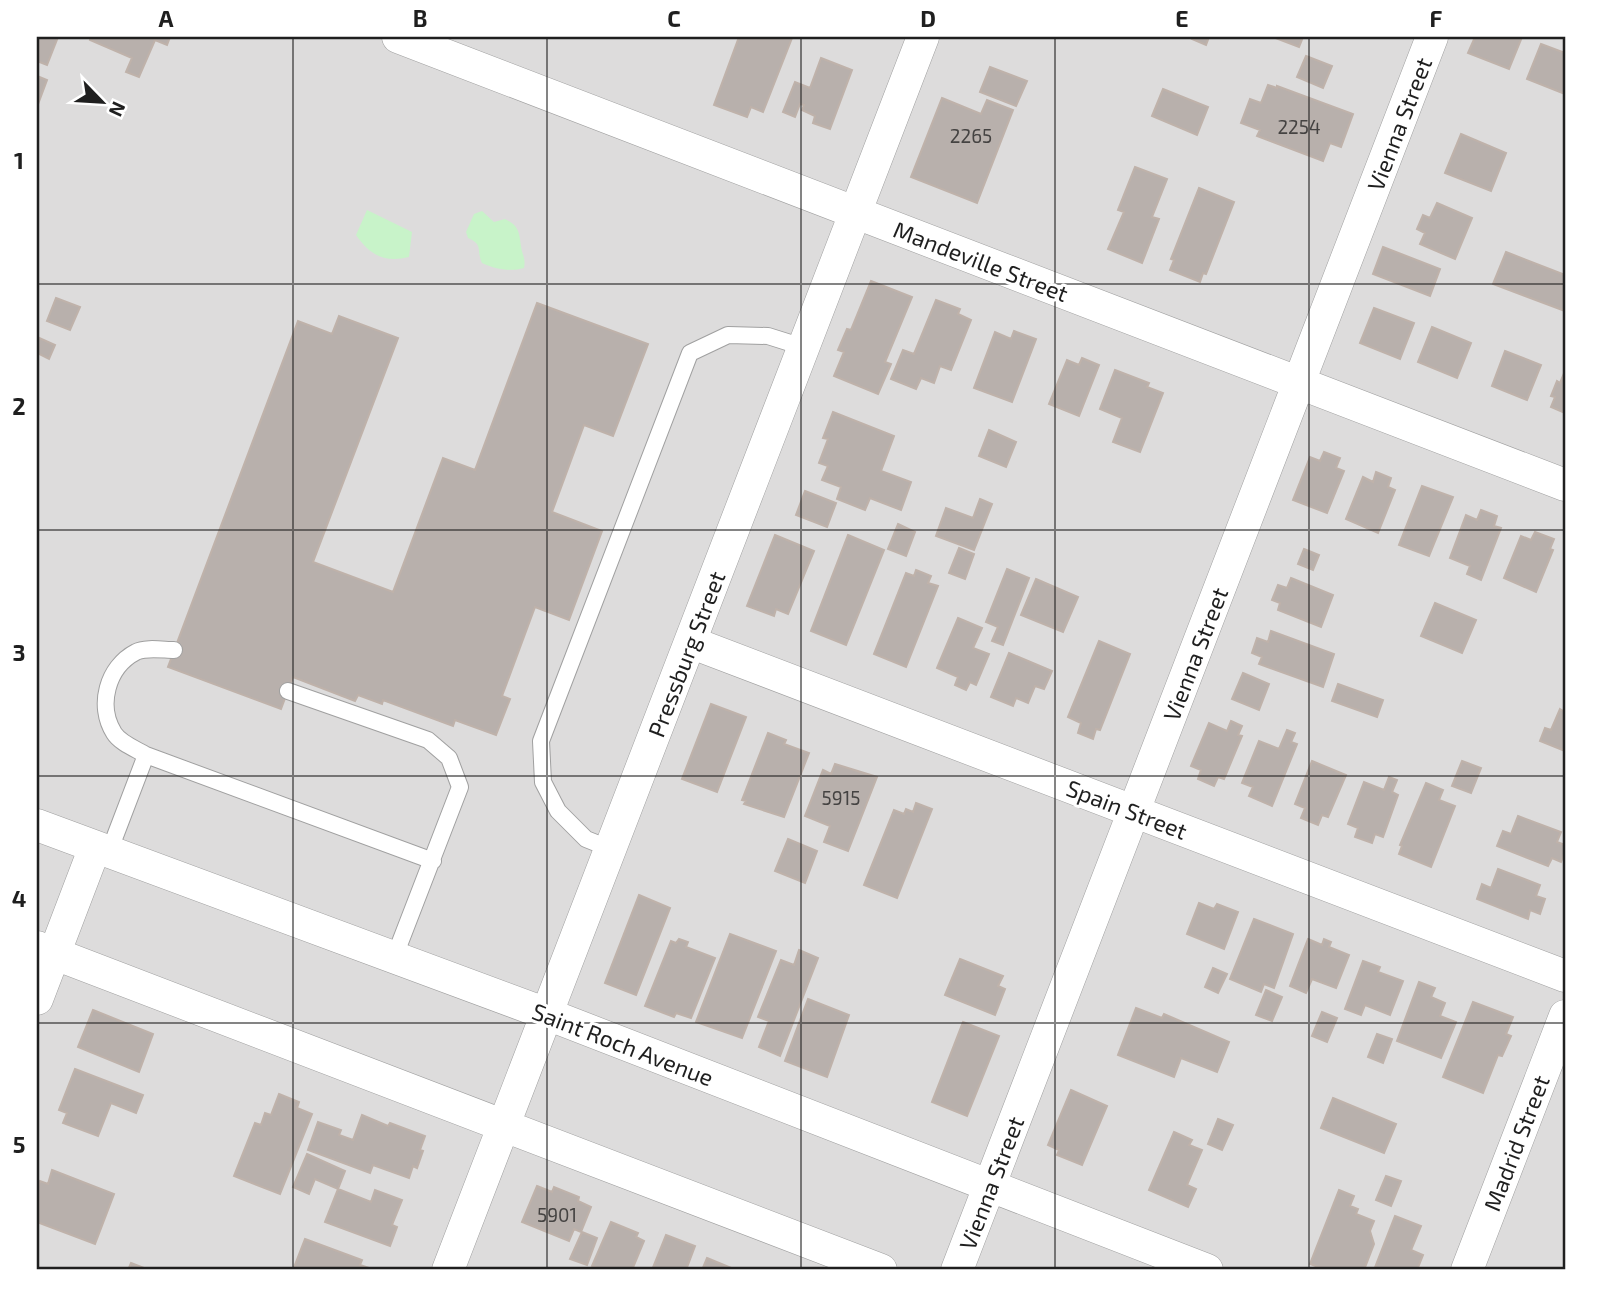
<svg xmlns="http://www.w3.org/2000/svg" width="1602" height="1307" viewBox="0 0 1602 1307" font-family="'Exo 2',sans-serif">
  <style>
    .residential { fill: #dddcdc }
    .park { fill: #c8f3c9 }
    .building { fill: #b8b0ac; stroke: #bfb2aa; stroke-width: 2 }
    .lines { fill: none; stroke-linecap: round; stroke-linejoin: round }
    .lane-casing { stroke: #a0a0a0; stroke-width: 18 }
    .street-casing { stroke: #a0a0a0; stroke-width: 33 }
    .lane { stroke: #fff; stroke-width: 16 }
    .street { stroke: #fff; stroke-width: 32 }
    .grid { fill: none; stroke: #1f1f1f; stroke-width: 2; stroke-opacity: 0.55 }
    .labels { text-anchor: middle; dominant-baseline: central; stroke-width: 6; stroke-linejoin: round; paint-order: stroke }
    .number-label { font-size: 19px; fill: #454342 }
    .street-label { font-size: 23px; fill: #1f1f1f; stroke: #fff }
    .neatline { fill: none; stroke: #1f1f1f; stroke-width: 2.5 }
    .grid-label { font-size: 23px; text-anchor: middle; font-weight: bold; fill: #1f1f1f }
  </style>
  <rect width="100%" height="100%" fill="#efebe6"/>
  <path class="residential" d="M37,37H1565V1270H37Z"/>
  <path class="park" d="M367,210L412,232L409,257C384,263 370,255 356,235Z
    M482,211L494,222L505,219C519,226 519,232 521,246C522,255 526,258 524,268C510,272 495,269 482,263C476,250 484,245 468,238L466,232L474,214Z"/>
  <path class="building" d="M37,37H58L47,65L37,61Z
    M91,37H170L167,45L155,40L139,77L126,72L132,58L90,40Z
    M739,37L792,38L763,112L751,107L747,117L714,105Z
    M1193,37H1209L1206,45L1192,39Z
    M1273,37H1303L1299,47Z
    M1475,37H1522L1509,69L1468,53Z
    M1541,44L1565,53V94L1527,79Z
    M1306,56L1332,66L1323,88L1297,77Z
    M821,58L852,70L830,129L813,123L815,116L802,110L804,105L800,104L795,117L783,112L795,82L810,88Z
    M990,67L1027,81L1016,106L980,92Z
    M37,76L47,80L37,107Z
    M1268,85L1277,88V86L1353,114L1341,147L1330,143L1323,161L1257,136L1260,130L1241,123L1250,99L1261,103Z
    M1163,89L1208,107L1197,135L1152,116Z
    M942,98L981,114L987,100L1013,110L977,203L911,177Z
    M1461,134L1506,153L1491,191L1445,173Z
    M1135,167L1167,179L1152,217L1159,219L1142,263L1108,249L1124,212L1118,210Z
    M1199,188L1234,202L1206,274L1203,273L1200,282L1170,270L1174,260L1171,259Z
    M1437,203L1472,218L1455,259L1420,244L1425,233L1417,229L1423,215L1430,218Z
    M1383,247L1440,269L1430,296L1373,274Z
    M1506,252L1565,275V311L1493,284Z
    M871,281L912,297L885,362L891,364L878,394L834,376L844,352L838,350L847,329L851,330Z
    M56,298L80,307L70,330L47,321Z
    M936,300L960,309L958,314L971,320L951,370L940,366L934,383L921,378L916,389L891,379L903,350L914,354Z
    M537,303L648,344L613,436L584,425L552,512L602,531L569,620L535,607L502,696L510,699L496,735L455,720L453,726L383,700L382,704L358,695L355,701L293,677L281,709L168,667L298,321L332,334L339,316L398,338L313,562L393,592L443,458L475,470Z
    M1374,308L1414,323L1400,359L1360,343Z
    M1432,327L1471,343L1457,378L1418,362Z
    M1014,331L1036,339L1012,402L974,388L995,332L1011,339Z
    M37,337L55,345L49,359L37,353Z
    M1505,351L1541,365L1527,400L1492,386Z
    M1082,358L1099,365L1079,416L1049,404L1067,360L1079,365Z
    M1115,370L1149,383L1147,387L1163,393L1140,452L1113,442L1122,418L1100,409Z
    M1565,371V413L1551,407L1555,397L1551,396L1557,381L1560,383Z
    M833,412L894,436L881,471L911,482L901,510L870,498L865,510L837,499L841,487L822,480L828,466L819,463L828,439L823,438Z
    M989,430L1016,442L1006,467L979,456Z
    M1324,452L1340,458L1336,468L1344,471L1327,513L1293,500L1310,457L1320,461Z
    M1376,472L1391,478L1388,487L1395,490L1378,533L1346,519L1363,477L1373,482Z
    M1422,486L1453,497L1429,556L1399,545Z
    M805,491L836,503L827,527L796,515Z
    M980,499L992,504L974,550L936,536L946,508L973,518Z
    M1481,510L1497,516L1494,526L1501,528L1481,580L1467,574L1470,566L1450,558L1466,515L1477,520Z
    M898,524L915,532L906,556L888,549Z
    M1535,532L1554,539L1550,549L1553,550L1536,592L1504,578L1521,536L1531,540Z
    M775,535L814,551L788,614L776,609L774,616L747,606Z
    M848,535L884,550L846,645L811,631Z
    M959,548L974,554L965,579L949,573Z
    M1304,549L1319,555L1313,570L1298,564Z
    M1007,569L1029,578L1003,645L992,641L998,627L986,622Z
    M916,570L931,576L928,583L938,586L906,667L874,654L906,573L914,576Z
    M1291,578L1333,595L1321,627L1278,610L1280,603L1272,600L1278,585L1287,588Z
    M1036,579L1078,597L1063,632L1021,615Z
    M1435,603L1476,620L1462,653L1421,636Z
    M958,618L982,628L973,648L989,654L976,685L970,682L966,690L955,685L958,677L937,668Z
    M1271,631L1334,654L1323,687L1259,664L1262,657L1252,653L1257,638L1268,642Z
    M1099,641L1130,654L1100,730L1096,729L1093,739L1078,733L1081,723L1068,717Z
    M1009,653L1052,671L1044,689L1035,686L1028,703L1016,698L1013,706L991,697Z
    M1243,673L1269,684L1259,710L1232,699Z
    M1338,684L1383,700L1377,717L1332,701Z
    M711,704L746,717L717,792L682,779Z
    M1560,709L1565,712V751L1540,741L1545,728L1551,730Z
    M1231,721L1242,726L1238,735L1242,736L1224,779L1218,777L1214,786L1198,779L1201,770L1191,766L1209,723L1227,731Z
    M1287,730L1295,733L1291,742L1297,744L1272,806L1249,796L1253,787L1242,783L1259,741L1279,749Z
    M768,733L786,740L784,744L809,753L784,817L744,804L746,801L742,800Z
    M1312,761L1346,775L1328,817L1322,815L1318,825L1301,818L1305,808L1295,804Z
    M1462,761L1481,768L1471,793L1452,786Z
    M835,764L877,777L848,851L824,842L830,826L805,816L823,770L831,774Z
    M1389,777L1397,780L1392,792L1398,795L1383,837L1375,834L1372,843L1355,837L1358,828L1348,824L1364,782L1384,790Z
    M1426,783L1443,790L1439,800L1455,806L1431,867L1399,854L1402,846L1400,845Z
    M916,803L932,809L897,898L864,885L894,810L904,814L906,809L913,812Z
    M1518,816L1561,832L1557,842L1565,845V851L1561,862L1552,858L1548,866L1497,846L1503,831L1511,834Z
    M788,839L817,851L805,883L775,871Z
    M1498,869L1540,885L1536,896L1545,899L1540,914L1530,910L1528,919L1477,899L1482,884L1491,888Z
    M639,895L670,908L636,995L605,983Z
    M1199,903L1214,909L1217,904L1238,912L1224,949L1187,934Z
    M1254,919L1293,934L1274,988L1264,984L1261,992L1230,979Z
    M730,934L776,951L742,1038L696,1022Z
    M679,939L688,942L686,947L715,958L691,1018L676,1013L674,1017L645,1006L671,941L676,943Z
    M1308,939L1322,945L1324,939L1331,942L1329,947L1349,955L1336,988L1312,979L1306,993L1290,986Z
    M799,950L818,958L780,1056L759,1047L769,1021L758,1017L781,960L794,965Z
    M960,959L1003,976L998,986L1005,989L995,1015L945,995Z
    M1363,961L1380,967L1378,972L1403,981L1390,1015L1365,1005L1361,1015L1345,1009Z
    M1213,968L1227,974L1218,993L1205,987Z
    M1419,982L1435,988L1431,997L1445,1003L1440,1016L1456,1022L1441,1058L1397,1041Z
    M1266,990L1282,997L1272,1021L1256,1015Z
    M808,999L849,1015L827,1077L785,1061Z
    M1473,1002L1513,1017L1506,1034L1511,1036L1502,1056L1498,1055L1483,1093L1443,1077Z
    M1136,1008L1162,1018L1164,1014L1229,1042L1217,1072L1181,1058L1174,1077L1118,1055Z
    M93,1010L153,1034L139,1072L78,1047Z
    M1322,1012L1337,1018L1327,1042L1312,1036Z
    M963,1022L999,1036L967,1116L932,1102Z
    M1377,1034L1392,1039L1383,1063L1368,1057Z
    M75,1069L143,1095L136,1113L111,1103L98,1136L63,1123L67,1113L59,1110Z
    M1071,1090L1107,1106L1082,1165L1057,1155L1059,1150L1048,1145Z
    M279,1094L299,1102L297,1108L312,1114L280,1194L234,1176L255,1123L261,1125L265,1113L271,1115Z
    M1333,1098L1396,1124L1384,1153L1321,1128Z
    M362,1115L388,1126L390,1123L425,1136L420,1150L423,1151L417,1168L413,1166L409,1178L373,1165L370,1173L308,1150L318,1122L341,1130L339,1135L353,1140Z
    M1218,1119L1233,1125L1222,1150L1208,1144Z
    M1174,1132L1192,1140L1189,1145L1202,1150L1187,1185L1196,1189L1188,1207L1149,1190Z
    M307,1154L345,1171L338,1189L315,1179L309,1194L293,1187Z
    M52,1170L114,1194L95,1244L37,1222V1191L40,1181L48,1184Z
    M1386,1176L1401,1181L1391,1206L1376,1200Z
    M537,1186L552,1192L554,1187L579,1197L578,1201L591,1207L581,1232L574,1229L569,1241L522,1222Z
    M338,1189L371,1202L375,1190L402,1200L392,1225L397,1227L390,1246L325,1222Z
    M1339,1190L1354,1196L1350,1206L1358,1209L1356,1214L1374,1221L1370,1231L1374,1244L1364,1270H1326L1310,1264Z
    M1395,1216L1421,1226L1411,1250L1423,1255L1417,1270H1374Z
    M611,1222L638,1233L636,1237L644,1241L632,1270H603L592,1266Z
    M582,1232L597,1238L587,1265L570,1259Z
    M666,1235L695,1246L686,1270H652Z
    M305,1239L362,1260L360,1265L375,1270H293Z
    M707,1258L736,1270H702Z
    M131,1263L149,1270H128Z"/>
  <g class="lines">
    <defs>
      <path id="lane" d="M174,650C164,650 145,647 136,652C107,667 97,706 114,733C120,743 136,749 146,755L433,861
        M288,691L428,740L449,758L460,787L394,958
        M611,849L586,839L558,811L543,782L541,741L690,353L728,335L768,336L803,347
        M109,852L146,755"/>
      <path id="street" d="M398,37L1565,485
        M690,642L1565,976
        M37,825L547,1014L1207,1270
        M37,947L881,1270
        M37,999L95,847
        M448,1270L923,37
        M957,1270L1432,37
        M1467,1270L1565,1016"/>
    </defs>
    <use href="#lane" class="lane-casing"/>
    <use href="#street" class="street-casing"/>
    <use href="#lane" class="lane"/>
    <use href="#street" class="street"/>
  </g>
  <path class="grid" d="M293,37V1270M547,37V1270M801,37V1270M1055,37V1270M1309,37V1270M37,284H1565M37,530H1565M37,776H1565M37,1023H1565"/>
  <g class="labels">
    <g class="number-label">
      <text x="1299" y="126">2254</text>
      <text x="971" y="135">2265</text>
      <text x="841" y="797">5915</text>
      <text x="557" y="1214">5901</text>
    </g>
    <g class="street-label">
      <text transform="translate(1399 124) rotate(-69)">Vienna Street</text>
      <text transform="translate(981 261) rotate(21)">Mandeville Street</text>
      <text transform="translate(686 654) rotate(-69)">Pressburg Street</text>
      <text transform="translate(1195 654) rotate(-69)">Vienna Street</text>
      <text transform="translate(1127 809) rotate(21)">Spain Street</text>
      <text transform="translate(623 1044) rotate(21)">Saint Roch Avenue</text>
      <text transform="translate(1516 1143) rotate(-69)">Madrid Street</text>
      <text transform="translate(991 1183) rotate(-69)">Vienna Street</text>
    </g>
  </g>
  <rect width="1602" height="1307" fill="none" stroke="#ffffff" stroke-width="77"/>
  <g transform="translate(102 102) rotate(115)" stroke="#ffffff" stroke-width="5" paint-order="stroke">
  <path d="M0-5L12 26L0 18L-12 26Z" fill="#1f1f1f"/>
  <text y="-10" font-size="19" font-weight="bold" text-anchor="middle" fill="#1f1f1f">N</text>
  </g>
  <rect x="38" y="38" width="1526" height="1230" class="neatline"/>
  <g class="grid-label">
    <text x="166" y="27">A</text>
    <text x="420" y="27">B</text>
    <text x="674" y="27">C</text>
    <text x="928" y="27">D</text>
    <text x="1182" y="27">E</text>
    <text x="1436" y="27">F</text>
    <text x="19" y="169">1</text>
    <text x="19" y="415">2</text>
    <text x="19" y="661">3</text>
    <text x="19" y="907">4</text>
    <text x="19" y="1153">5</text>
  </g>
</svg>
